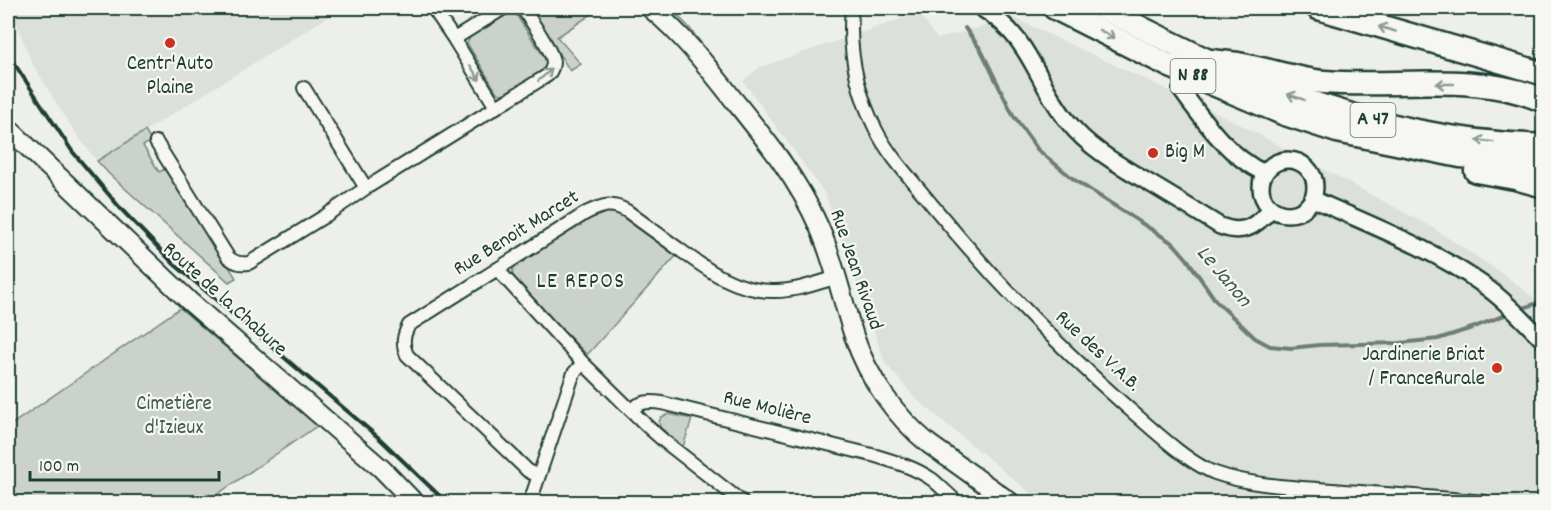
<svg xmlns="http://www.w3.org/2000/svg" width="1551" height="510" viewBox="0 0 1551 510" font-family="Dekko,sans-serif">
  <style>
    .built { fill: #dce0db }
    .green { fill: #cbd2cc; stroke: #758880; stroke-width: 1.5 }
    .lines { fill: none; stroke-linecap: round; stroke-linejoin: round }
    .stream { stroke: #6c7e77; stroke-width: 4 }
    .minor-casing { stroke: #1f3d34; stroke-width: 16 }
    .tertiary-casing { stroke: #1f3d34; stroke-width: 20 }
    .secondary-casing { stroke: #1f3d34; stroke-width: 22 }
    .trunk-casing { stroke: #1f3d34; stroke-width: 26 }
    .motorway-casing { stroke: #1f3d34; stroke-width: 27 }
    .minor { stroke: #f6f6f2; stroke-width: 12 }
    .tertiary { stroke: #f6f6f2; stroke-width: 15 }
    .secondary { stroke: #f6f6f2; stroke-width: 18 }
    .trunk { stroke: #f6f6f2; stroke-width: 21 }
    .motorway { stroke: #f6f6f2; stroke-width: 22 }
    .rail { stroke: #1f3d34; stroke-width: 4 }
    .oneway { stroke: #8a9a93 }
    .poi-dot { fill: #c8321e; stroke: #f6f6f2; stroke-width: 2 }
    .labels { text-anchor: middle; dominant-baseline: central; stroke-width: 4.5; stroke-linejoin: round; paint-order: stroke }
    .shield { fill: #f6f6f2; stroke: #60746d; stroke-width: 1.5 }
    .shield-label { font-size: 20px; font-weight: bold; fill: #1f3d34 }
    .poi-label { font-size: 21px; fill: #1f3d34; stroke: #f6f6f2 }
    .street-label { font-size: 21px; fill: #1f3d34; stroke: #f6f6f2 }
    .park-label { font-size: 21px; fill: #415b52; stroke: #f6f6f2 }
    .water-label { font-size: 22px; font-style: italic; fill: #3f5850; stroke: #f6f6f2 }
    .neighbourhood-label { font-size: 22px; letter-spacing: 1.5px; fill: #1f3d34; stroke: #f6f6f2 }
  </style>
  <rect width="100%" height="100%" fill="#edefea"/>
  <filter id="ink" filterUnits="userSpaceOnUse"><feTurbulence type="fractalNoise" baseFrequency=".0167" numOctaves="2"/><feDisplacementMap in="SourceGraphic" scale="12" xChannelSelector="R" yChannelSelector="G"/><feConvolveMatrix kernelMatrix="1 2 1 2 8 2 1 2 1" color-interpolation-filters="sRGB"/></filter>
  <g filter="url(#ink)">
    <path class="built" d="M10,8H342L97,161L73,130L32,63Z
      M919,13L937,39L1014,18L1224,116L1430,226L1506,276L1543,305V502H1041L915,398L885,363L825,194L743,81L760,67Z"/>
    <path class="green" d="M530,8H601L557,37L581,64L570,71Z
      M665,8H670L687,25L789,154L812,192L827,221L838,249L835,250L774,139L684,26Z
      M511,12L515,13L546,60L547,65L544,70L506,93L500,94L496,91L467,43L471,36Z
      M145,131L151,141L143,146L159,172L167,168L236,278L229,282L109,174L97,161Z
      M612,211L621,216L676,256L587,355L513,278C512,272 512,269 516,264L597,213Z
      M180,308L317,426L206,502H8V427Z
      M669,414L692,419L683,447L660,427L659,422L661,417Z"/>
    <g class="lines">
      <path class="stream" d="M965,28L981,50L1013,115L1038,150L1076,181L1174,244L1187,259L1216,301L1255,338L1270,346L1291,348L1319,345L1400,343L1438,339L1472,328L1510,313
        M1517,310L1544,301"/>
      <defs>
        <path id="minor" d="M433,8L454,39
          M852,8C848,50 857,92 876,130C890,158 914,182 933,206C993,279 1058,346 1128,408C1151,428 1188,463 1215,473C1252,486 1293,487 1332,490C1383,494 1434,497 1485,502
          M304,88L366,188
          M496,107L454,39L504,8
          M156,142L228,257C235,263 240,264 249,263L325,216L366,188L548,75C551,71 553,67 553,62C552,49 530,19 522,8
          M497,269L583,363L647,426L664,441L742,502
          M631,410C641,401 650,401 662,403L876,456C896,462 916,468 933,480C941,487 949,495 957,502
          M538,476L528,471L523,466L407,355C402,344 403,336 409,325L586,213C603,205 611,202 627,211C643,223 660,235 676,247C706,269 736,292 775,291C796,291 817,283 838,277
          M530,502L571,381L574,373L583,363"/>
        <path id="tertiary" d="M981,8C1032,37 1035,82 1069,123C1088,147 1116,163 1141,178C1168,194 1194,210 1220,226C1243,235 1255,227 1271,209
          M1181,90C1204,121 1228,156 1264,173
          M1261 187a27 27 0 1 1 54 0a27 27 0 1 1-54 0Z
          M1313,199C1370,225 1431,248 1482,284C1505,300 1524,321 1544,341"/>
        <path id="secondary" d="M650,8C682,34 707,66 733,99C766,140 798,179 819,227C835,263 842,300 854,336C868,378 895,416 929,444L1010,502
          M8,128L189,301L382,469L414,502"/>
        <path id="trunk" d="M1102,8C1163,38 1224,71 1289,94C1367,123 1460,144 1544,145"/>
        <path id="motorway" d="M1055,8L1168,65L1285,114L1337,131L1460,156L1544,163
          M1318,8L1544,74
          M1211,61C1220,62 1229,63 1238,64C1267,69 1295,79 1324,82C1393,88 1481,71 1544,101
          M1476,171L1515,178L1544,186"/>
      </defs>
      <use href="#minor" class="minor-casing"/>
      <use href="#tertiary" class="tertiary-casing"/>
      <use href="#secondary" class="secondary-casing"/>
      <use href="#trunk" class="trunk-casing"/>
      <use href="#motorway" class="motorway-casing"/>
      <use href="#minor" class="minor"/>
      <use href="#tertiary" class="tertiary"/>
      <use href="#secondary" class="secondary"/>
      <use href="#trunk" class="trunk"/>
      <use href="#motorway" class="motorway"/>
      <path class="rail" d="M8,54L72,151L121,209L174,264L379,438L446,502"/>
    </g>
    <defs><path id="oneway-shaft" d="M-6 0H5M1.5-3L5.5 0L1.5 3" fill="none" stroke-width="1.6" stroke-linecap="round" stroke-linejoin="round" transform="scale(1.5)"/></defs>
    <g class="oneway">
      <use href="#oneway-shaft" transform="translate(1387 29) rotate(-164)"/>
      <use href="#oneway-shaft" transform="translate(1107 34) rotate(27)"/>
      <use href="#oneway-shaft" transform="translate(475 73) rotate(58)"/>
      <use href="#oneway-shaft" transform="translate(545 75) rotate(-41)"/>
      <use href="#oneway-shaft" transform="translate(1445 84) rotate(-180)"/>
      <use href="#oneway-shaft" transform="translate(1296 97) rotate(-161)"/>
      <use href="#oneway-shaft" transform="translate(1485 141) rotate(-173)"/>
    </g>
  </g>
  <g class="poi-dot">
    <circle cx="170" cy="43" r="6"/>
    <circle cx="1153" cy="153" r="6"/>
    <circle cx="1497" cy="368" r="6"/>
  </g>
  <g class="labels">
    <g class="shield">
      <rect x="1170.5" y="59" width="45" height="34" rx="4.5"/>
      <rect x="1350.5" y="103" width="45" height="34" rx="4.5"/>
    </g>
    <g class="shield-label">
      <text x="1193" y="76">N 88</text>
      <text x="1373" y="120">A 47</text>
    </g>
    <g class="poi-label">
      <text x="170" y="65">Centr'Auto<tspan x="170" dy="24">Plaine</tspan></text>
      <text x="1165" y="153" text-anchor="start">Big M</text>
      <text x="1485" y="356" text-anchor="end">Jardinerie Briat<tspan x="1485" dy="24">/ FranceRurale</tspan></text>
    </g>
    <g class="street-label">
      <text transform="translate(517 234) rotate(-32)">Rue Benoit Marcet</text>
      <text transform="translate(855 270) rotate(71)">Rue Jean Rivaud</text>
      <text transform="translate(224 300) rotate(42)">Route de la Chabure</text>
      <text transform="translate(1097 352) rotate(43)">Rue des V.A.B.</text>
      <text transform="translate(767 409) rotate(14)">Rue Molière</text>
    </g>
    <g class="park-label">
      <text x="174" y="405">Cimetière<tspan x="174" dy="24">d'Izieux</tspan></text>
    </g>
    <g class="water-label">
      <text transform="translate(1223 277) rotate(50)">Le Janon</text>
    </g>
    <g class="neighbourhood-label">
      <text x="581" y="282">LE REPOS</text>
    </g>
  </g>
  <rect width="1551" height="510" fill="none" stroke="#f6f6f2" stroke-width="30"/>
  <rect x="15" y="15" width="1521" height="480" fill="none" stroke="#1f3d34" stroke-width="2" filter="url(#ink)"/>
  <path d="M30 471v9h189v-9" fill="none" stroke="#1f3d34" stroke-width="3"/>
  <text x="39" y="471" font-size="18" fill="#1f3d34" stroke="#f6f6f2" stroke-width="4.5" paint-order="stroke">100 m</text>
</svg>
